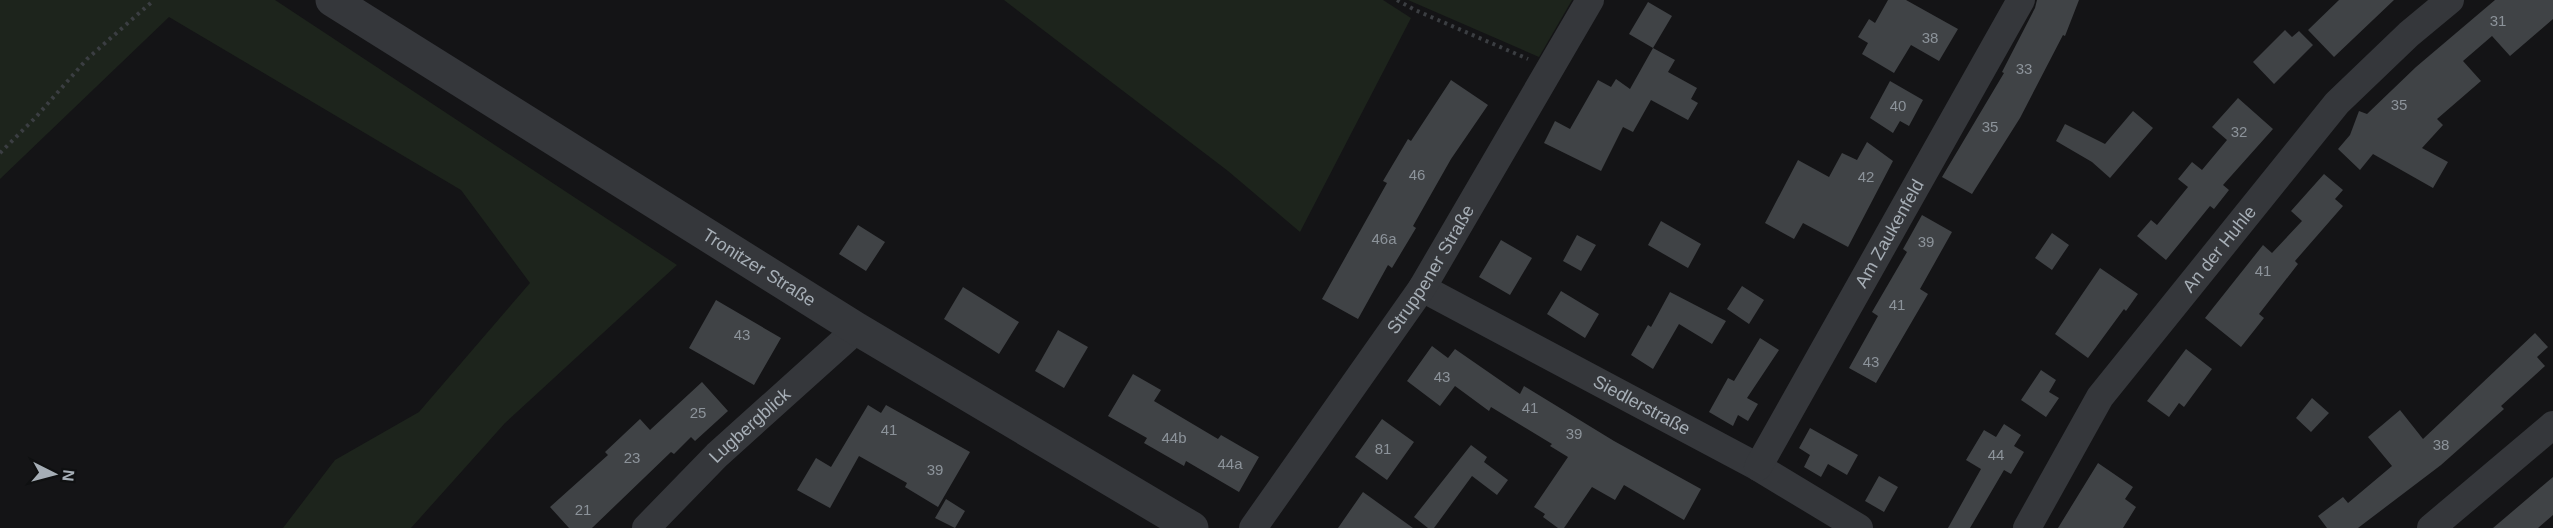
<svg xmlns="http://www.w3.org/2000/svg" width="2553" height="528" viewBox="0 0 2553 528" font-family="Arial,sans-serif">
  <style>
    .green { fill: #1d241c }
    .building { fill: #404346 }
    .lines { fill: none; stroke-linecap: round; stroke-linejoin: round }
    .path { stroke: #3b3e42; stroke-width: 4; stroke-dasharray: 3 4.5; stroke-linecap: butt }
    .minor { stroke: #35373b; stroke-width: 28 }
    .tertiary { stroke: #35373b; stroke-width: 33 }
    .labels { text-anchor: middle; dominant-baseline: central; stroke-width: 4.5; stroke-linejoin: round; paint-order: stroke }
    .number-label { font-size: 15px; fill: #8c939a }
    .street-label { font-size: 18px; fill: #a6aeb6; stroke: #0f1011 }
  </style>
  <rect width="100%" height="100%" fill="#141416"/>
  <path class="green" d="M0,0H275L677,265L505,423L411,528H283L335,460L419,412L530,283L461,190L169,17L0,179Z
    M1004,0H1383L1411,18L1300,232L1228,171Z
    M1408,0H1572L1539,57Z"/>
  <path class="building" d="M1888,0H1906L1958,29L1939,61L1911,45L1894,73L1862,54L1868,43L1858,37L1869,19L1875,23Z
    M2037,0H2079L2065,36L2063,35L2020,118L1972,194L1942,177L2004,73L2002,72L2035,8Z
    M2339,0H2394L2334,57L2308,30Z
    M2495,0H2553V19L2510,56L2492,36L2463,61L2481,81L2437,119L2443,125L2422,148L2448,162L2433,188L2373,154L2360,170L2338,149L2350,135L2359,111L2367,114L2416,67Z
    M1648,2L1672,16L1653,48L1629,34Z
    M2285,30L2292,37L2299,31L2313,45L2274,84L2253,62Z
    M1653,48L1675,60L1668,72L1697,88L1691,99L1698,103L1688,120L1651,100L1633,132L1623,127L1601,171L1544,143L1555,121L1570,129L1598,80L1611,87L1616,79L1630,89Z
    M1451,80L1488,105L1451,159L1413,226L1416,228L1392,268L1388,265L1358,319L1322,299L1387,183L1383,181L1408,139L1411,141Z
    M1890,81L1923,100L1909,126L1900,121L1893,133L1870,118Z
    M2238,98L2273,129L2223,185L2229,190L2214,209L2210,206L2166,260L2137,236L2151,220L2157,225L2188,187L2178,179L2192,162L2202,170L2227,140L2212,127Z
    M2133,111L2153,128L2110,178L2092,162L2056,141L2065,124L2105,144Z
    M1867,142L1893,161L1848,247L1803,223L1794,239L1765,223L1798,160L1829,177L1842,153L1857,160Z
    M2324,174L2343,190L2335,199L2343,206L2295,261L2298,264L2259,314L2264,318L2241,347L2205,318L2263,245L2272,253L2302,221L2291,211Z
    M1922,215L1952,232L1920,289L1928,294L1876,383L1849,368L1878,316L1872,312L1907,252L1903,249Z
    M1661,221L1701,244L1688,268L1648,245Z
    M858,225L885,242L866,271L839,254Z
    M2052,233L2069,245L2052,270L2035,258Z
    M1577,235L1596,245L1581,271L1563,261Z
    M1501,240L1532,258L1510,295L1479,277Z
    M2100,268L2138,294L2126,311L2124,309L2088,358L2055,334Z
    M1742,286L1764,300L1749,324L1727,309Z
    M963,287L1019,322L999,354L944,319Z
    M1561,291L1599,314L1585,338L1547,314Z
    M1670,292L1726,321L1712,344L1679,324L1653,369L1631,355L1648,325L1651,327Z
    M716,300L781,338L754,385L689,348Z
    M1058,330L1088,347L1064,388L1035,371Z
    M2535,333L2548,347L2537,357L2545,366L2501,406L2504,409L2441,465L2358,528H2327L2318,516L2343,497L2348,503L2392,466L2368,437L2400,410L2423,439Z
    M1760,338L1779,350L1747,398L1758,404L1748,421L1738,415L1733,426L1709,412L1728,378L1734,381Z
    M1432,346L1448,358L1455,349L1520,394L1524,386L1614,441L1701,489L1684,520L1624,485L1615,500L1592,487L1564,528H1558L1543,517L1545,514L1534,507L1568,457L1550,446L1552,444L1491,407L1489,411L1455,386L1440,406L1407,381Z
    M2186,349L2212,369L2184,407L2179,403L2169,417L2147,401Z
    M2041,370L2056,380L2049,392L2059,398L2046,417L2021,400Z
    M1133,374L1161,390L1154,401L1218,439L1221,435L1259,457L1239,492L1186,461L1184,466L1144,443L1147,438L1108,416Z
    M702,382L728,411L695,441L691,437L674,454L671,452L592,528H569L550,507L608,455L605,452L640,419L650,430Z
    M2312,398L2329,413L2311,432L2296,418Z
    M868,405L881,413L886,405L970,452L938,507L905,487L907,483L859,456L830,508L797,490L816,458L831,467Z
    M1382,419L1414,442L1387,480L1355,457Z
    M2004,424L2021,435L2014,446L2024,452L2011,474L2004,470L1970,528H1948L1981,469L1966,460L1984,430L1996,437Z
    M1810,428L1858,455L1847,475L1828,464L1821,477L1804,467L1810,455L1799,448Z
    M1471,445L1487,457L1484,462L1508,480L1497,495L1472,476L1434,528H1428L1414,517Z
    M2098,463L2133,487L2125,499L2136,507L2123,528H2058Z
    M1879,476L1898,487L1884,512L1865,501Z
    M2553,477V515L2538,528H2493Z
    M1363,492L1413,528H1338Z
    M946,499L965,511L955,528L935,518Z"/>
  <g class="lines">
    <path class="path" d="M1397,0L1415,10L1528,59
      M0,153L36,117L87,59L154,0"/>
    <g class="minor">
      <path id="s1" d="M1422,288L1758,467L1859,528"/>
      <path id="s2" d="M1758,467L2021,0"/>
      <path id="s3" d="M646,528L717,455L857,329"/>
      <path id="s4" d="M1253,528L1422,288L1590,0"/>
      <path id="s5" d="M2027,528L2100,397L2337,103L2409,34L2450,0"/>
      <path d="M2431,528L2553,425"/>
    </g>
    <path class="tertiary" id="s6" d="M332,0L857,329L1192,528"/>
  </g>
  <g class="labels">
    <g class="number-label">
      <text x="2498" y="20">31</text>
      <text x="1930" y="37">38</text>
      <text x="2024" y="68">33</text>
      <text x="2399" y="104">35</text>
      <text x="1898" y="105">40</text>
      <text x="1990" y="126">35</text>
      <text x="2239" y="131">32</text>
      <text x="1417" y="174">46</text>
      <text x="1866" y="176">42</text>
      <text x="1384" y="238">46a</text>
      <text x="1926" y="241">39</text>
      <text x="2263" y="270">41</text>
      <text x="1897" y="304">41</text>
      <text x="742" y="334">43</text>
      <text x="1871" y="361">43</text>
      <text x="1442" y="376">43</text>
      <text x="1530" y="407">41</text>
      <text x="698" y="412">25</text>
      <text x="889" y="429">41</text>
      <text x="1574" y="433">39</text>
      <text x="1174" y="437">44b</text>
      <text x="2441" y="444">38</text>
      <text x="1383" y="448">81</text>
      <text x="1996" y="454">44</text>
      <text x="632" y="457">23</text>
      <text x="1230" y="463">44a</text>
      <text x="935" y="469">39</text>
      <text x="583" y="509">21</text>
    </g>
    <g class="street-label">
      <text stroke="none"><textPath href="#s2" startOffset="268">Am Zaukenfeld</textPath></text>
      <text stroke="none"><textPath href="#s5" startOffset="340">An der Huhle</textPath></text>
      <text stroke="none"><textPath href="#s6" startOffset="504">Tronitzer Straße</textPath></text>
      <text stroke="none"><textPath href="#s4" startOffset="314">Struppener Straße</textPath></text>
      <text stroke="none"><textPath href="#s1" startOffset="249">Siedlerstraße</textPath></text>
      <text stroke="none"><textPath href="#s3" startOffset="146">Lugbergblick</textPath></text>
    </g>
  </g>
  <g transform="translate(54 474) rotate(96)" stroke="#0f1011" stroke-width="4.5" paint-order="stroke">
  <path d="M0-4.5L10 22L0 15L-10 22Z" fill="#a6aeb6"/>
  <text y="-9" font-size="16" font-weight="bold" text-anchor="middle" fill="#a6aeb6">N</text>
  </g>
</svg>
